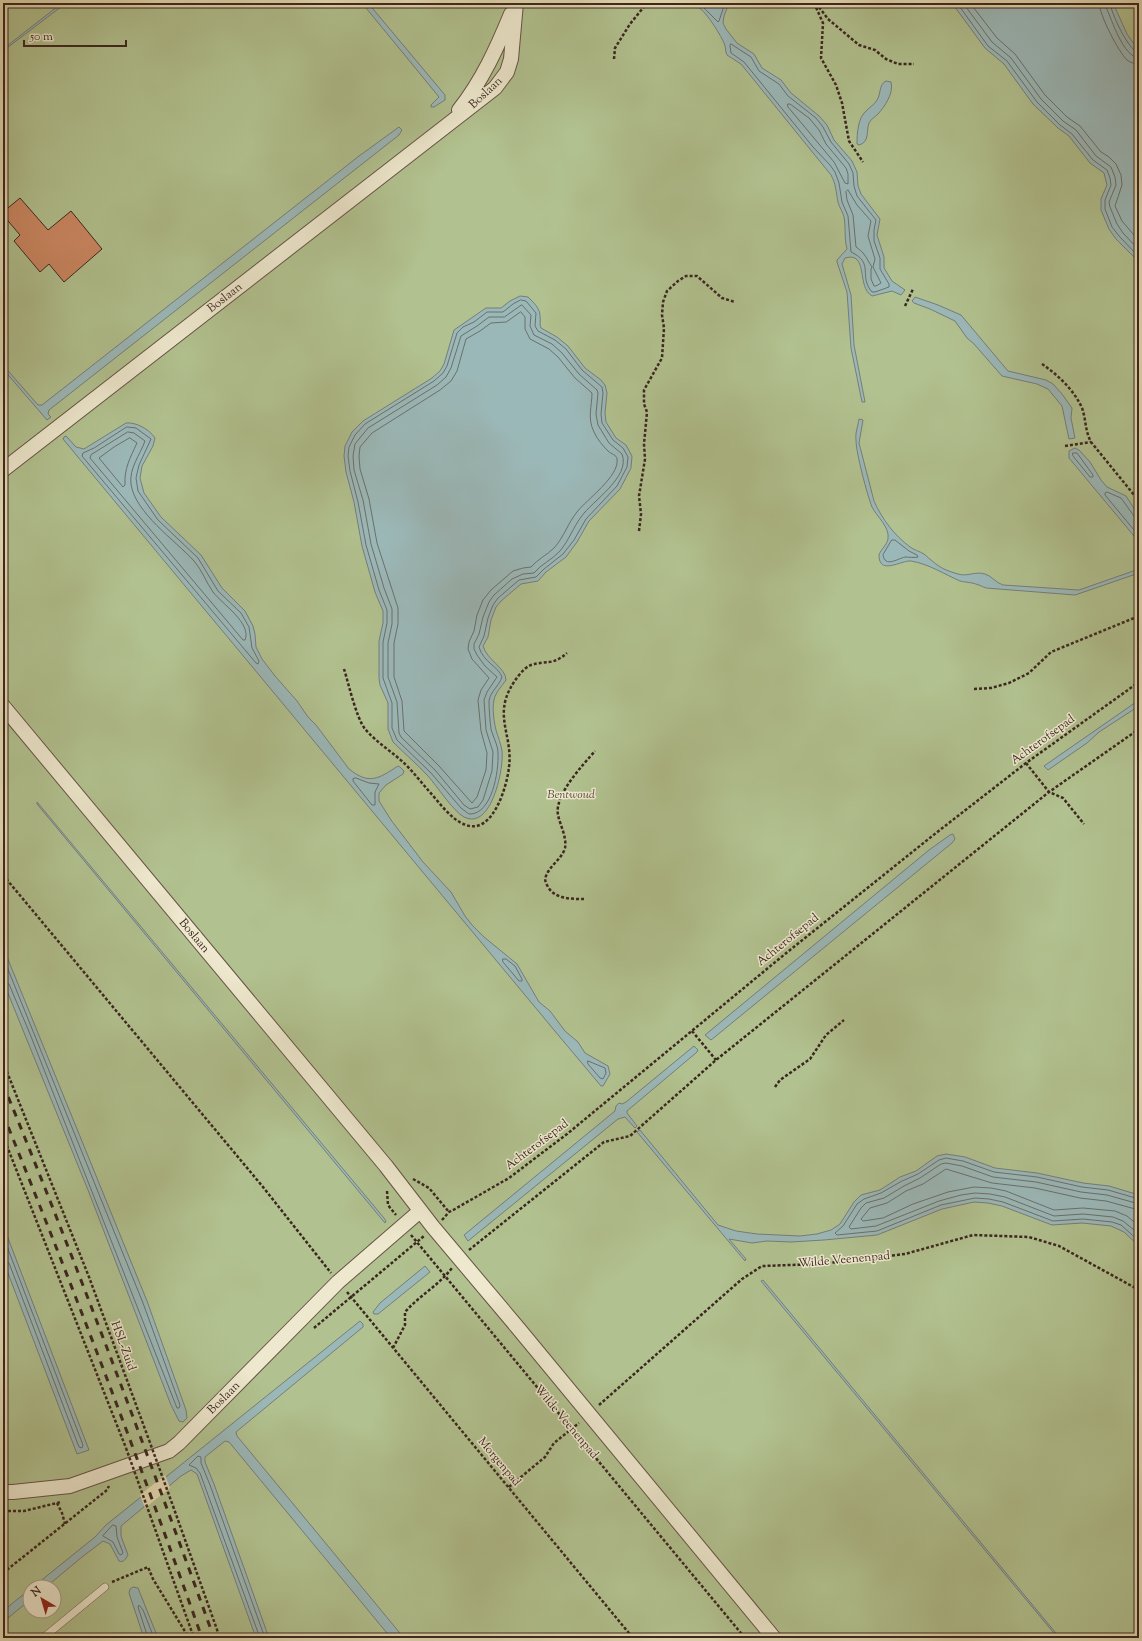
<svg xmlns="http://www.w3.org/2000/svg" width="1142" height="1641" viewBox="0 0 1142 1641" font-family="'Sorts Mill Goudy',serif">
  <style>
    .green { fill: #b1c18f; stroke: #767458; fill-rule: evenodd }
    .water { fill: #9bb8b8; stroke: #757e7b }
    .pier { fill: #e5dbb3 }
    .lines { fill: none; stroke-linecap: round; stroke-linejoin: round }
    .shore { stroke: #6b706c; stroke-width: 1 }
    .building { fill: #cb8863; stroke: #3b2720 }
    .service-casing { stroke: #665445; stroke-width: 8 }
    .minor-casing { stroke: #665445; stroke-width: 16 }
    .path { stroke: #3b2720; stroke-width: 2.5; stroke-dasharray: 3 2; stroke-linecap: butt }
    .service { stroke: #eee8ce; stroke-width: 7 }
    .minor { stroke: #eee8ce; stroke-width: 14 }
    .rail { stroke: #3b2720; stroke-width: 3; stroke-dasharray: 7 7; stroke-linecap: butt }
    .path-bridge { stroke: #3b2720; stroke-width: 2.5; stroke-dasharray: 3 2; stroke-linecap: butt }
    .labels { text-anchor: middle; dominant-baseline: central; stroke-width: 3; stroke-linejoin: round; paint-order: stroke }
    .street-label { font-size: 12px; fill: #3b2720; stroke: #eee8ce }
    .park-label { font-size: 12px; font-style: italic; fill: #584e3c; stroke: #eee8ce }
  </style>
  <rect width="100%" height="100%" fill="#e5dbb3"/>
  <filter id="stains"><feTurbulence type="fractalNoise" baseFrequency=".005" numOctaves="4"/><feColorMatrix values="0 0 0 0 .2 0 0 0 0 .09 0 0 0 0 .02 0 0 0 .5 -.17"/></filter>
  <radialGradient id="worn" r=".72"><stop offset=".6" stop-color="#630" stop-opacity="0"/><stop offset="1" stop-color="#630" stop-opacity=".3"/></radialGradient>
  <path class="green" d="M3,3H1139V1638H3ZM30,1587H54V1611H30Z"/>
  <path class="water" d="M62,3H66L3,51V49Z
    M362,3H368L445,95V100L434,107H431V105L439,97Z
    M674,3H729L724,16L723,23L726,29L737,43L754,54L762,68L781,80L791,93L819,116L827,125L834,140L852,161L857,172L858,186L861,194L880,219L877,235L884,257V268L892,281L905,290L901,295L892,291L872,296C856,287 869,251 845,258L842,264L851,295L854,345L865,402H862L851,348L847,292L837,262V260L847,249C844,238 846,228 844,217C843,212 839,207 838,202C836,192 836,184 831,175L741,64L727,55C725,51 726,47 724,43C720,34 705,9 696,6C689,3 681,7 674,3Z
    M952,3H1113L1127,34L1139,51V265L1136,259L1116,239L1109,229L1101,210V199L1107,185L1104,173L1090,163L1069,136L1058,128L1033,104L1004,64L985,48Z
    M886,81L891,82C894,93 885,106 878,114C875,117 871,119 869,123C866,131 870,142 859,145L857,144C857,133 858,118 866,111C870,107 874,105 877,100C881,94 879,84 886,81Z
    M399,127L402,130L399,135L49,410L48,414L51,417L47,420L3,369V365L38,405H42L359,156Z
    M520,296L528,297C533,302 540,308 540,316C541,320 539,324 541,328L557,337L568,346L585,368L601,380L605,385L607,393L605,413L606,422L616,438L626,445L632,456L631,468L620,489L589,521L577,542L566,557L546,572L538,581L521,584L501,601L496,607L491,620L488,637L483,646C487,660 506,668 506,680C502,686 495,693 494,700C492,708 494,722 496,730C498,737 501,744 502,751C504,767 492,831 464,817C453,811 437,786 428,776C417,764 405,754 393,742L388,729V703L380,685L379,678V641L383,623V611L375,592L362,546L354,502L346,472L344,456L345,446L352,432L363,421L432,378L440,371L444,364L454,330L486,308H501L510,301Z
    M915,297L938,305L961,315L1008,371L1046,380L1053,384L1062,394L1072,408L1071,418L1075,438L1069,439L1062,406L1048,389L1037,384L1002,376L974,344L967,338L955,321L930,309L914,303L912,301Z
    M859,419L863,420L859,443L874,501C882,519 894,535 910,547C914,550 919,551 924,554C937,565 940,569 958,574C967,577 975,571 985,574C992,576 996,583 1003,585L1079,590L1139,569V573L1075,595L986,588C981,586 977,584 972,583C968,582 963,582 960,581C944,574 929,564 911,561C901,560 879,576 879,555C881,549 887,545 888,539C890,527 877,517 872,507C867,494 856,453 856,440C855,433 858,426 859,419Z
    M126,423C136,422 149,429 155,438L153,446L142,466L140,478L144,493L161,517L201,555L222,588L245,611L253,626L255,634L256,647L262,659L275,676L297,701L308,717L316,725L349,769C369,785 378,779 398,766L400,767L404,771L403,774L386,785L379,793V801L391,820L423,862L451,892L465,916L472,925L484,937L517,964L539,1002L550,1011L565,1031L578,1042L585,1053L608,1066L610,1074L603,1086H601L554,1030L63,439L64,437L66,436L76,447L84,449Z
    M1075,448L1079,450L1090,462L1101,480L1107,487L1126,496L1139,516V542L1069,458V451Z
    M1139,700V706L1099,732L1087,743L1048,770L1044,766Z
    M37,802L384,1218L386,1221L385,1223L37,804Z
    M953,834L955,839L952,843L711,1040L705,1035L929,850L950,835Z
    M3,947L147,1301L186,1410L187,1418L183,1422L179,1421L171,1405L88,1190L3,981Z
    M694,1046L698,1050L697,1052L627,1111V1113L637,1126L635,1128L625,1117L618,1119L468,1241L464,1235L615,1111L616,1106L619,1103L622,1104L626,1102Z
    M640,1130L718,1225L736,1231L757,1234L800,1236L817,1234L831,1230L840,1224L854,1202L861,1195L880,1190L900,1177L916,1171L937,1156L946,1154L965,1157L995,1168L1037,1173L1083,1183L1109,1186L1139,1195V1246L1124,1232L1111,1226L1082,1223L1052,1225L1002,1206L988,1203L974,1202L942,1209L877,1235L824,1240L791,1242L767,1241L752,1243L729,1239L746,1259L745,1261L637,1132Z
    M3,1225L89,1450L77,1454L3,1260Z
    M425,1266L430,1272L378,1314H374L373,1312L380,1303Z
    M763,1280L1060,1638H1058L761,1281Z
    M360,1321L363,1324V1327L236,1432L237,1436L404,1638H391L229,1442L225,1441L205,1457V1462L214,1484L269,1638H256L197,1474L191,1470L181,1476L121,1526V1536L128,1555C126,1559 123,1563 119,1561L110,1544L103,1541L82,1557L46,1587H33L95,1537L106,1525Z
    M133,1587L138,1588L158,1638H144L129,1593L130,1589Z
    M30,1589V1600L3,1622V1611Z"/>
  <path class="pier" d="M165,1475L170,1488L145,1508L140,1495Z"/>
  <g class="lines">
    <path class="shore" d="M699,3L718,22L719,21L725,3
      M957,3L988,46L1007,61L1037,102L1060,125L1072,134L1093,160L1107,170L1110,178L1111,185L1105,200V209L1112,227L1119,236L1139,257
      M963,3L992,42L1011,58L1041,99L1063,121L1076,130L1096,156L1111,167L1115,177L1116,185L1109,202L1110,207L1117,224L1123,233L1139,250
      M970,3L997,38L1015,54L1045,95L1067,117L1080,126L1101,152L1109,157L1116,164L1121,175L1122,185L1115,206L1122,221L1139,241
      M1099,3C1100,16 1118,51 1127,60C1131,63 1135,64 1139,64
      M1105,3L1106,7C1112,20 1123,57 1139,58
      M1110,3C1111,13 1129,52 1139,53
      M731,44L751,57L759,71L779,84L788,96L816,118L823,127L831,142L849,164L853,173L854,186L857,196L876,220L874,230V241L880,258V269L889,284V287L875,292H872C858,276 875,263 851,252L848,216L842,202L839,183L835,172L830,165L813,147L744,62L731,53L730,46Z
      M788,104H790L809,118L819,130L826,144L846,168L848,174V184L845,183L834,162L788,107Z
      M848,190L857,205L871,221L868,236L875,259L873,267L881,283L876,286H874L871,279V269L872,267C866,258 866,254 856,247L853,215L847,200L846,192Z
      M521,300L526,301L536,313L535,326L538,331L555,340L566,349L582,370L602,387L603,393L601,414L602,423L613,440L623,448L628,457L627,467L617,486L586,519L574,540L563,554L544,569L536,577L519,580L498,598L493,605L488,618L484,636L479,647C483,662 499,667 502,677C499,686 490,692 489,701C489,710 490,721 491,729C493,737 498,745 498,753C499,771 492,815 469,814L461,808L431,773L397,740L392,728V703L383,678V642L387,623V610L379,590L366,545L358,502L350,471L348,456L349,447L355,435L365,424L434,381L443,373L447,366L457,333L463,327L474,322L487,312H503L513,304Z
      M522,305L531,315L530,326L534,335L552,344L562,353L579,374L597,390L598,393L596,414L598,425L609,443L622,454C631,477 592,501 581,517C573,528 569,540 560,551C552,560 541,564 534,573L523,574L512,579L494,595L489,602L483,617L479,634L474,644V649L477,655L485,666L497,677L487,692L484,700L486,730L493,752L492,771L483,800L478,807L470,809L464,805L435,770L401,737L399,733L397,702L388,677V643L392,624V609L384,588L371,544L363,500L354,470L353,456L355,444L368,428L437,385L446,377L451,368L461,336L477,326L489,317H504Z
      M521,312L525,317V329L530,339L549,349L558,357L575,378L592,393C592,406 587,418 594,432C597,439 603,446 608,451C611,454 617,455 617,459C620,476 586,500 577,512C568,523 564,537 554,548C547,555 538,559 531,567L523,568L513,571L491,590L483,600L477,615L474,631L469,642L468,649L472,659L489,678L481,690L478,700L481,731L487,753L486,770L477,797L472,803L439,766L404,731L402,701L394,677V643L398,624V608L377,543L369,499L360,469L359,456L360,447L372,433L440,390L451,381L457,371L466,339L480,331L491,323L506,322Z
      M127,427L136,428L151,439L139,465L136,478L138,491L158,520L198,558L218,591L241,613L249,627L252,648L259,661L258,664L256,663L82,456L83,453L94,448Z
      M128,432L134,433L145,441C140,455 129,468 131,484C135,513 175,540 194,561C202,570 206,582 213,592C222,604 252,623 245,640H243L90,458L91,455Z
      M130,438L137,443C130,458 124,469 125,485L123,487L99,458L114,447Z
      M1073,453H1077L1093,475V477H1090L1073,456Z
      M1139,518L1134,516L1121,498L1107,492L1105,493V495L1139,536
      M892,540H895L909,551L917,555L918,557C914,558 909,557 905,557C897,559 885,568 883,555Z
      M356,778L369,783L379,784L375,792V805H372L353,781V779Z
      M3,957L143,1303L180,1405L179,1408H177L175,1403L30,1034L9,984L3,981
      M503,959H506L515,966L522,979V981H519L503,962Z
      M588,1061L605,1068L606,1073L603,1079L600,1078L588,1064Z
      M1139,1199L1108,1190L1082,1187L1037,1177L994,1172L963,1161L946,1158L939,1160L918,1174L902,1181L881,1193L864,1199L857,1204L843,1226L835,1233L837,1235L877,1231L941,1205L975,1198L989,1199L1003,1202L1053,1221L1083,1219L1112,1222L1121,1225L1139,1241
      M1139,1204L1107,1195L1081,1192L1036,1182L993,1177L962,1166L946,1163L941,1164L920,1178L904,1186L884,1198L866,1203L861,1208L849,1227L851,1229L876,1226L939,1201L961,1195L975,1193L990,1194L1005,1197L1054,1216L1083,1214L1113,1217L1123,1221L1139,1234
      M1139,1210L1106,1201L1080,1198L1035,1188L992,1183L946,1169L923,1184L906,1191L887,1203L870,1208L861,1219L863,1221L883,1218L913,1204L948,1192L974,1187L991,1188L1006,1191L1054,1210L1083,1208L1115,1211L1127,1216L1139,1226
      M3,1236L83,1445L82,1448L79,1447L9,1263L6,1261L3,1260
      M113,1525L116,1526L117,1537L123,1553L121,1555L119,1554L113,1542L103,1536Z
      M148,1638L138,1607L139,1605L143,1610L154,1638
      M260,1638L200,1473L196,1468L189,1465L198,1456L201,1457V1463L210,1485L265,1638"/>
  </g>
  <path class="building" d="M20,198L48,230L71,211L102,249L64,282L49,264L40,272L14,241L20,235L3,215V212Z"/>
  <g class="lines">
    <defs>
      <path id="service" d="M43,1638L105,1587"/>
      <path id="minor" d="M459,110C482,81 497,48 511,14
        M3,470L495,88L507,72L511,59L516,3
        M3,706L386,1166L433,1227L518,1328L774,1638
        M3,1492H13L70,1486L169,1451L179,1443L338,1282L420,1211"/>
    </defs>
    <use href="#service" class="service-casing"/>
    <use href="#minor" class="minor-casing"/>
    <path class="path" d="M814,3L823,23L821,58L836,85L842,103L849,141L863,162
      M816,3L828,19L859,45L875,50L886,59L898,64H914
      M614,59L615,48L630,24L647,3
      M905,306L913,289
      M1042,364C1058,375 1074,390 1082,408C1086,419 1085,431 1091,442L1139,501
      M1065,446L1091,442
      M639,531L641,514L639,496L645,459L644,444L647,412L644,404V390L662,358L664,328L662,315L663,302L667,291L678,281L686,276H697L722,298L735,302
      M344,669C349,685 356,717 365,729C377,743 394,753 406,765C414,773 421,782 428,790C439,802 451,820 466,825C493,835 507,786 509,767C513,736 494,717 511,687C515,680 523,668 531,665C547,660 552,666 567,653
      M974,689L991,688L1009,683L1029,673L1051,652L1139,616
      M1026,763L1049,792L1063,798L1084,824
      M3,875L263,1187L331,1273
      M584,899C571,899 555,899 548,887C546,883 544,880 546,876C550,865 562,859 565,848C567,837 560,825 558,815C554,795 583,765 595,751
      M692,1031L716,1060
      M3,1062L89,1277L149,1440
      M775,1087L780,1080L810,1059L826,1035L844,1020
      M3,1136L126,1448
      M413,1179L429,1188L449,1212
      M387,1191L388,1205L396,1215
      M442,1220L449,1212L455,1209L509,1178L567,1134L785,954L936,833L1026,763L1139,682
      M411,1235L745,1638
      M469,1250L604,1142L630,1136L716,1060L1049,792L1139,729
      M347,1292L633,1638
      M314,1328L424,1236
      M393,1348L405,1325V1312C419,1296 439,1285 452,1268
      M599,1405L742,1279L762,1266L820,1264L905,1254L973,1235L1029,1237L1059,1246L1139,1290
      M509,1487L545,1457L554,1443L579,1423
      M57,1503L62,1513L65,1524
      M173,1506L220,1638
      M3,1511H24L61,1502
      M150,1515L194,1638
      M3,1573L107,1490L109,1486
      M112,1582L148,1567L153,1579L189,1638"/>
    <use href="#service" class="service"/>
    <use href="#minor" class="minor"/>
    <path class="rail" d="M3,1084C78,1267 147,1452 214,1638
      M3,1114C73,1287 140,1462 202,1638"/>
    <path class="path-bridge" d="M149,1440L173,1506
      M126,1448L150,1515"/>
  </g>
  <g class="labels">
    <g class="street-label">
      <text transform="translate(486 93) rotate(-43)">Boslaan</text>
      <text transform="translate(225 298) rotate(-38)">Boslaan</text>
      <text transform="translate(1043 740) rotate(-36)">Achterofsepad</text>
      <text transform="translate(194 936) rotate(50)">Boslaan</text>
      <text transform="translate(788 940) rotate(-39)">Achterofsepad</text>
      <text transform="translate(537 1145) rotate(-37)">Achterofsepad</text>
      <text transform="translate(844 1260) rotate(-5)">Wilde Veenenpad</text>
      <text transform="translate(123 1346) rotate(70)">HSL-Zuid</text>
      <text transform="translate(224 1398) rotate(-45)">Boslaan</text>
      <text transform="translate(566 1422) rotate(50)">Wilde Veenenpad</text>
      <text transform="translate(499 1462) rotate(50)">Morgenpad</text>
    </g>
    <g class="park-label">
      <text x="571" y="795">Bentwoud</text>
    </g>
  </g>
  <rect width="1142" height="1641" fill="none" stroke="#e5dbb3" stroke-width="16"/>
  <rect x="4" y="4" width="1134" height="1633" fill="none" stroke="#3b2720" stroke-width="2"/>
  <rect x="8" y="8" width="1126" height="1625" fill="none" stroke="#3b2720"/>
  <g transform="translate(42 1599) rotate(322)"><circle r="19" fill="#eee8ce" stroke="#a69b88"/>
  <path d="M0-3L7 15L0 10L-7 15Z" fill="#8f2418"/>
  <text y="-6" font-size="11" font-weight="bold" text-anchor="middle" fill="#3b2720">N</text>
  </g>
  <path d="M24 40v6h102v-6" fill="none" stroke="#3b2720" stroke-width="2"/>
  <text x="30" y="40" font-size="12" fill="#3b2720" stroke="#eee8ce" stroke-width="3" paint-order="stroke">50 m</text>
  <rect width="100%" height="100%" filter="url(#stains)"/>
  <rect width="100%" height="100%" fill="url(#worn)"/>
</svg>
